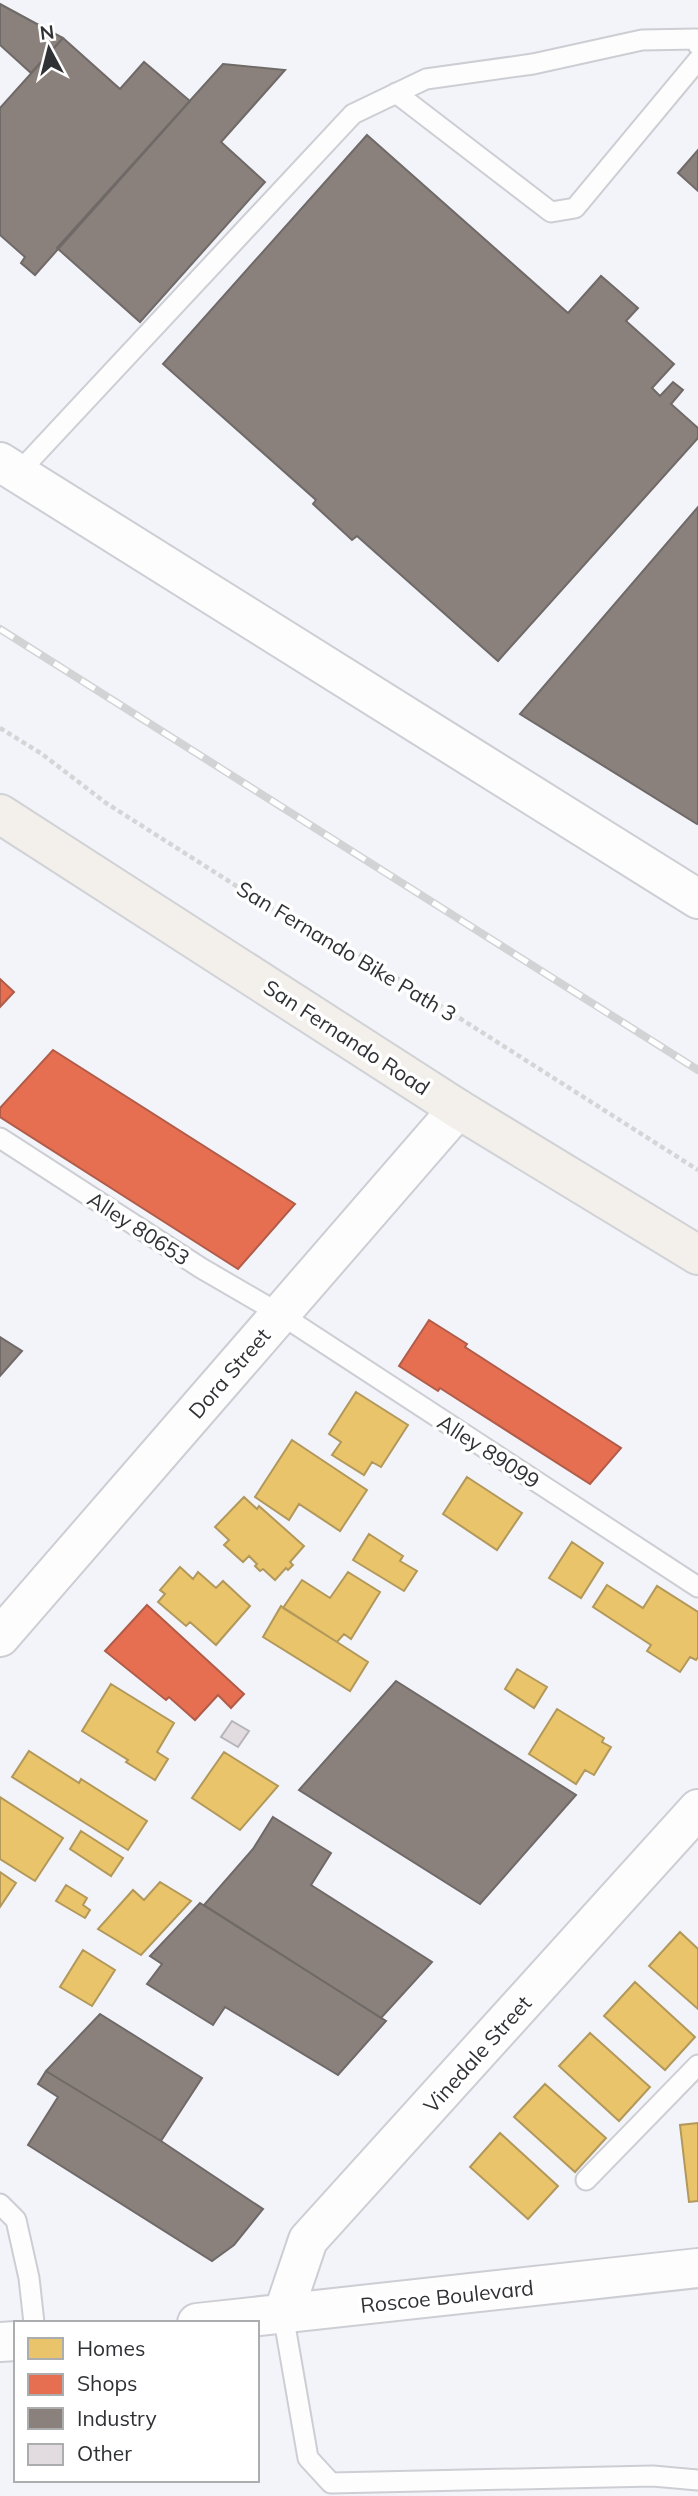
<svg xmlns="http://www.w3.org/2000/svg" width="698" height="2496" viewBox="0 0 698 2496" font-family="Mulish,sans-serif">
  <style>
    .homes { fill: #e9c46a; stroke: #b2985a; stroke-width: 2 }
    .shops { fill: #e76f51; stroke: #b05c49; stroke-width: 2 }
    .industry { fill: #8a817c; stroke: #6f6967; stroke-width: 2 }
    .building { fill: #e2dce1; stroke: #b6b4b8; stroke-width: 2 }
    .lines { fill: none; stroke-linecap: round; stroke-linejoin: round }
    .lane-casing { stroke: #cdced3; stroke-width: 23 }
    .street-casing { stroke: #cdced3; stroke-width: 42 }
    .primary-casing { stroke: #d1d2d5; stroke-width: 42 }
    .path { stroke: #d4d5d6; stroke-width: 4.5; stroke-dasharray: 5 3.5; stroke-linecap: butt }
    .lane { stroke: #fdfdfe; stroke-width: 19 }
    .street { stroke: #fdfdfe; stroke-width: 38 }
    .primary { stroke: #f3f0ec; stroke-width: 38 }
    .rail-casing { stroke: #d2d3d5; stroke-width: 8 }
    .rail { stroke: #fff; stroke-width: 5; stroke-dasharray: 16; stroke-linecap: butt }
    .labels { text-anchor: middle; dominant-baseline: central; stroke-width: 7; stroke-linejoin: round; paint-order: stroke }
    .street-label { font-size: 21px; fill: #303135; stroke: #fff }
  </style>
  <rect width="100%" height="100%" fill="#f2f4fa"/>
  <path class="homes" d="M356,1392L408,1425L381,1467L372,1462L364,1475L332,1455L341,1442L329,1434Z
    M292,1440L367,1490L340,1531L299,1504L289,1520L255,1497Z
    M467,1477L522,1513L497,1550L443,1514Z
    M244,1497L257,1509L259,1506L304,1546L290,1562L293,1565L288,1570L286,1568L275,1580L263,1569L260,1571L255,1566L257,1564L249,1556L243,1562L224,1545L229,1540L215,1527Z
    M369,1534L403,1556L400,1561L417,1571L404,1591L353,1560Z
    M572,1542L603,1563L581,1598L549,1578Z
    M180,1567L193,1579L198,1572L216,1588L223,1581L250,1606L216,1645L190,1622L186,1626L158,1602L165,1594L160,1590Z
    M348,1572L380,1592L351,1639L344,1634L337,1642L283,1608L302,1580L330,1598Z
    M607,1585L643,1608L657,1586L698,1612V1657L696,1660L690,1657L680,1672L647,1651L651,1645L593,1607Z
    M281,1606L368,1662L350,1691L263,1637Z
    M517,1669L547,1687L534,1708L505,1689Z
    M111,1684L174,1723L157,1752L168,1759L155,1780L126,1762L128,1760L82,1731Z
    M557,1709L604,1738L602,1742L611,1747L594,1775L585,1770L576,1784L529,1754Z
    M29,1751L79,1783L81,1779L147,1821L128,1850L12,1777Z
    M224,1752L278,1786L240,1830L192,1798Z
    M0,1797L63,1838L35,1881L0,1859Z
    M81,1831L123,1858L111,1876L70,1849Z
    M0,1872L16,1883L0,1907Z
    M160,1882L191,1901L141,1955L98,1929L133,1890L144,1900Z
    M66,1885L87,1898L83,1905L90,1910L85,1918L56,1901Z
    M680,1932L698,1949V2009L649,1966Z
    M83,1950L115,1970L92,2006L60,1987Z
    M635,1982L695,2037L665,2070L604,2016Z
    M590,2033L650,2087L619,2121L559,2066Z
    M545,2084L606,2138L575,2172L514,2117Z
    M698,2123V2201L689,2202L680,2125Z
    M500,2133L558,2186L528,2219L470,2167Z"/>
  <path class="shops" d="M0,979L14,992L0,1007Z
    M53,1050L295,1204L238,1269L0,1117V1108Z
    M429,1320L467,1344L465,1347L621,1448L590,1484L440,1388L438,1391L399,1366Z
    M147,1605L244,1694L231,1708L218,1695L195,1720L169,1697L166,1700L105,1651Z"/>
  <path class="industry" d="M0,4L63,38L31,73L0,45Z
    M63,38L120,89L144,62L190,101L35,275L21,263L25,257L0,235V108Z
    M223,64L285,70L221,142L265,182L140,322L57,248Z
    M367,135L568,313L601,276L638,308L626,321L674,364L652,388L660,396L673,382L683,390L671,404L698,428V438L498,661L357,536L352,540L313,504L316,500L163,364Z
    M698,150V191L678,173Z
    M698,507V823L697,824L520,714Z
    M0,1337L22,1351L0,1376Z
    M396,1681L576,1795L480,1904L299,1790Z
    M273,1817L331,1853L311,1885L432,1962L381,2018L204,1905L253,1849Z
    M200,1903L386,2021L338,2075L225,2007L213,2025L147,1984L162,1964L150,1956Z
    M100,2014L202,2078L161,2141L46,2071Z
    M46,2071L161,2141L263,2209L234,2245L212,2261L28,2145L58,2097L38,2084Z"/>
  <path class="building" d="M232,1721L249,1731L238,1747L221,1737Z"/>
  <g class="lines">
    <defs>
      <path id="lane" d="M396,93L551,212L575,208L698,60
        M18,473L353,114L426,79L533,64L642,40L696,39L698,45
        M0,1138L201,1268L280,1314L698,1587
        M586,2180L698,2065
        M0,2204L16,2220L29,2278L34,2323
        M283,2314L308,2458L331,2483L653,2476L698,2480"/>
      <path id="street" d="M0,462L698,899
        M0,1637L458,1109
        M283,2314L308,2240L698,1809
        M197,2323L698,2268
        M0,2342L16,2341"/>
      <path id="primary" d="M0,814L458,1109L698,1255"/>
    </defs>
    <use href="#lane" class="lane-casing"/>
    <use href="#street" class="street-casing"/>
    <use href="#primary" class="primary-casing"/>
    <path class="path" d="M0,728L42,754L106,803L282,915L359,954L698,1170"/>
    <use href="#lane" class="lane"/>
    <use href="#street" class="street"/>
    <use href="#primary" class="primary"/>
    <defs>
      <path id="rail" d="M0,629L698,1070"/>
    </defs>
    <use href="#rail" class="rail-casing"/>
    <use href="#rail" class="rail"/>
  </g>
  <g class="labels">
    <g class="street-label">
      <text transform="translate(347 951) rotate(31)">San Fernando Bike Path 3</text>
      <text transform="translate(347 1037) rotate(33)">San Fernando Road</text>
      <text transform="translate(139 1228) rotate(33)">Alley 80653</text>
      <text transform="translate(229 1373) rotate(-49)">Dora Street</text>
      <text transform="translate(489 1451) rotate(33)">Alley 89099</text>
      <text transform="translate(477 2054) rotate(-48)">Vinedale Street</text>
      <text transform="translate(447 2296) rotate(-6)">Roscoe Boulevard</text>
    </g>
  </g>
  <rect x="14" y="2321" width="245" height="161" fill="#ffffff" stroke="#acadae" stroke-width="2"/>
  <rect x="28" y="2338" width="35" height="21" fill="#e9c46a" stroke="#acadae" stroke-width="2"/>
  <text x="77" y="2356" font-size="21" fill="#303135">Homes</text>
  <rect x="28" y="2374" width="35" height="21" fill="#e76f51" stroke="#acadae" stroke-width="2"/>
  <text x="77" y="2391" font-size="21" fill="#303135">Shops</text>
  <rect x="28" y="2408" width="35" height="21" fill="#8a817c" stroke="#acadae" stroke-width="2"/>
  <text x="77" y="2426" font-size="21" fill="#303135">Industry</text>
  <rect x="28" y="2444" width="35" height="21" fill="#e2dce1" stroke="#acadae" stroke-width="2"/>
  <text x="77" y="2461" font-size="21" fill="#303135">Other</text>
  <g transform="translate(49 49) rotate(353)" stroke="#ffffff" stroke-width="5" paint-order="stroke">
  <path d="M0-5L12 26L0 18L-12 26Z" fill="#303135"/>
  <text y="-10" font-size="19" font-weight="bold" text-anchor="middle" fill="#303135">N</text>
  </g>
</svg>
